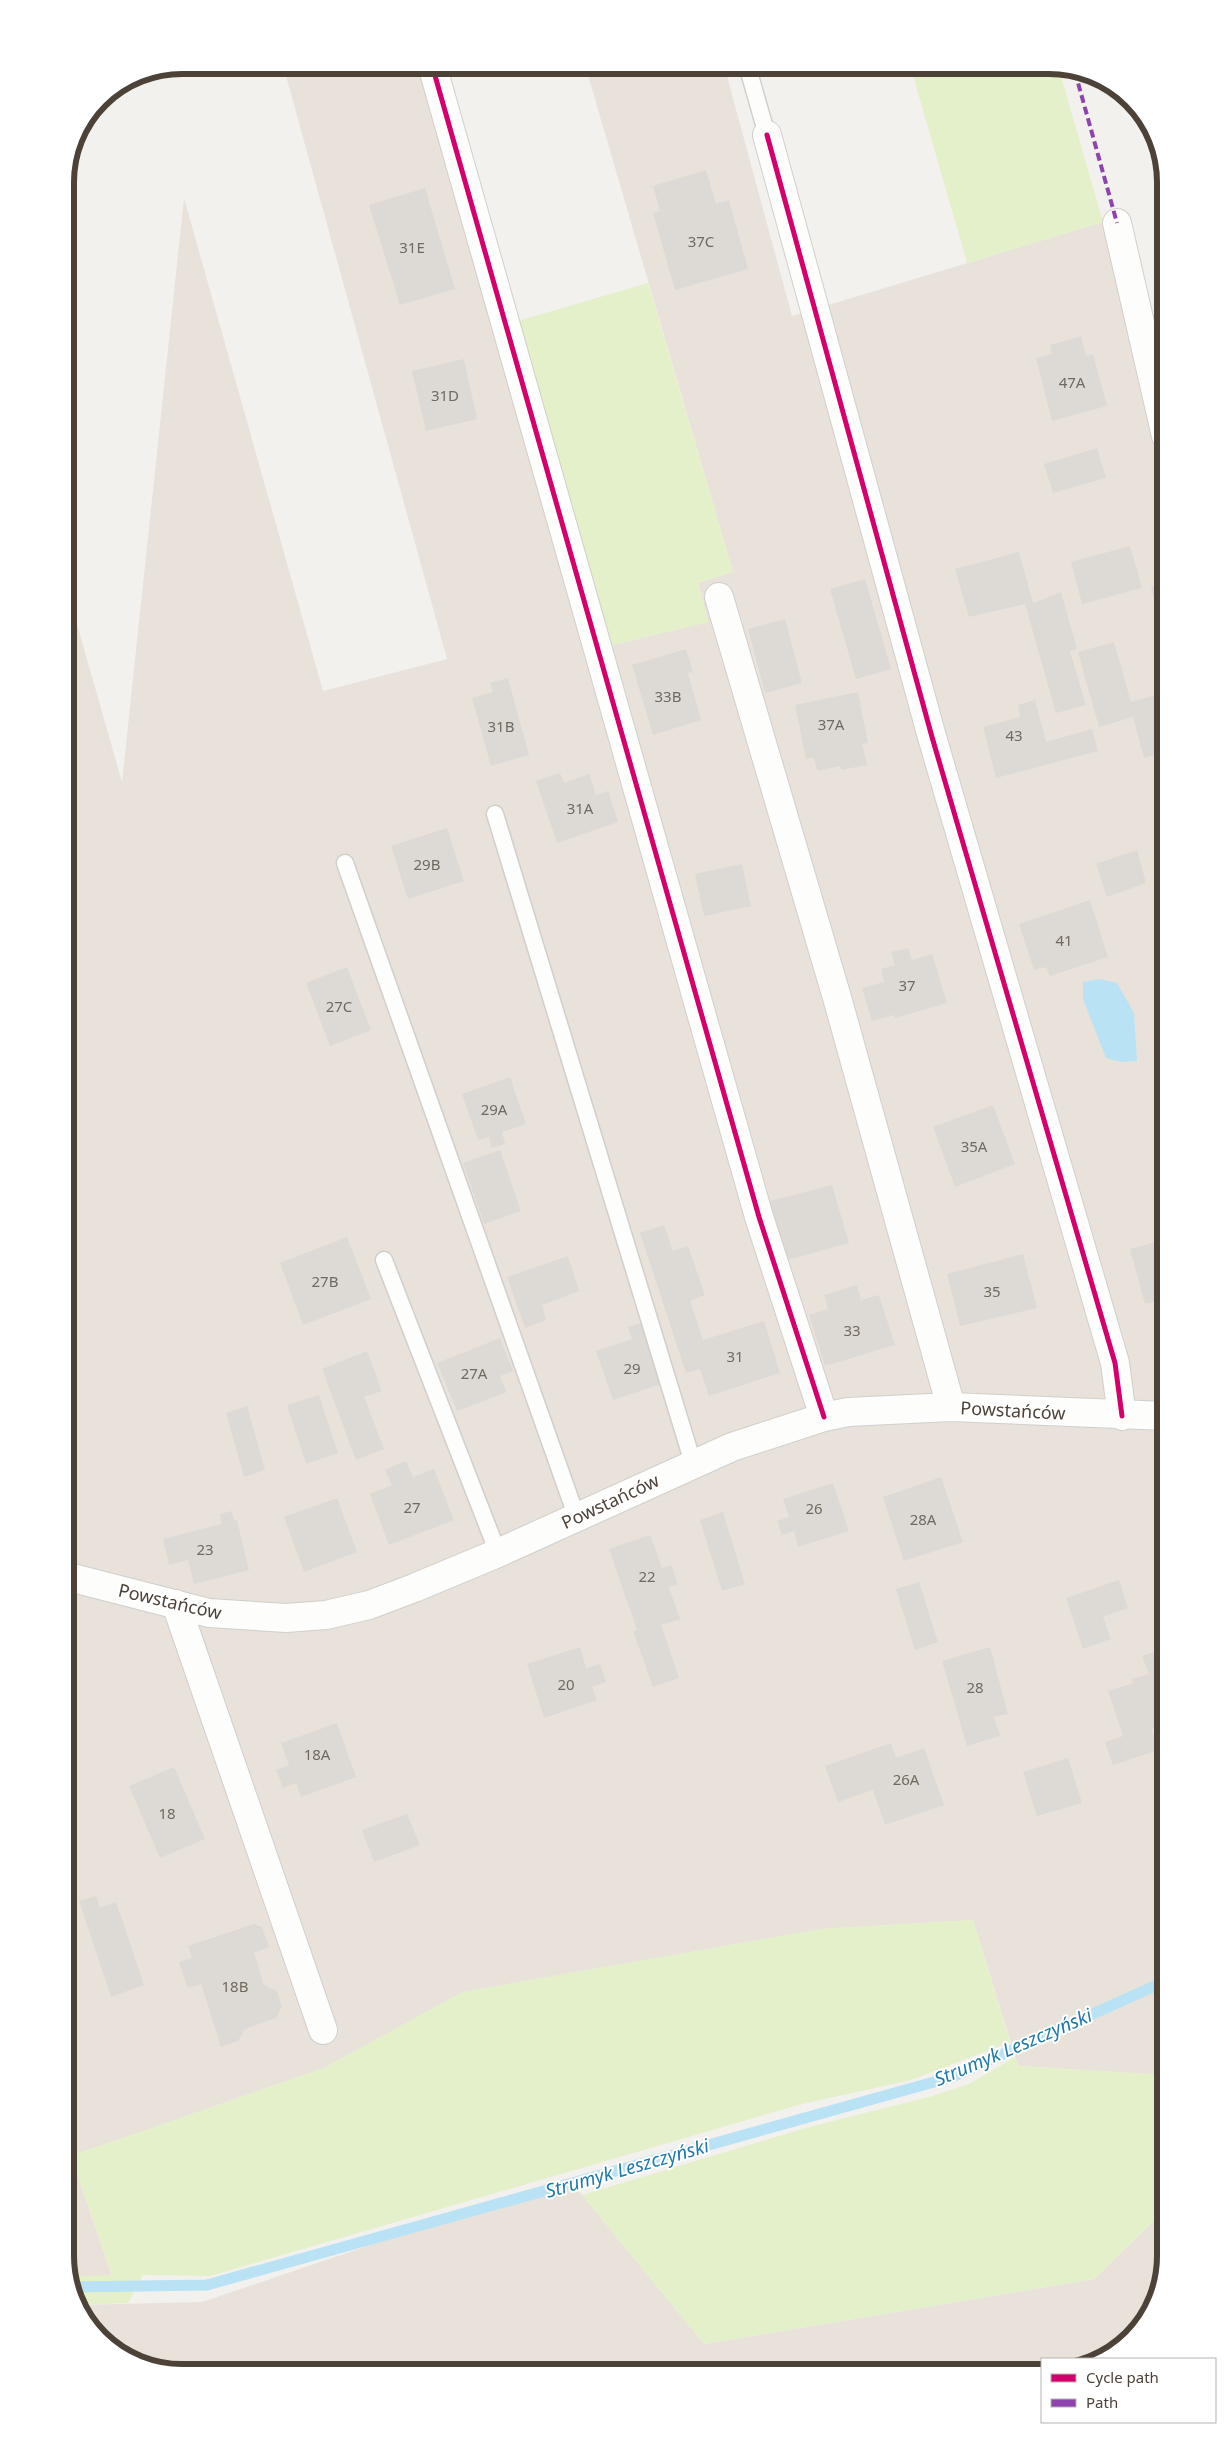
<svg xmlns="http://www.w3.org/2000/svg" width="1231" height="2438" viewBox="0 0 1231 2438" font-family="'Noto Sans',sans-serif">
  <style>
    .residential { fill: #e8e2da }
    .green { fill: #e3f0ca }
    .water { fill: #b9e2f5 }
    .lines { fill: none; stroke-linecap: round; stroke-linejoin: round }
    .stream { stroke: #b9e2f5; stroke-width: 11 }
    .building { fill: #dddad5 }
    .service-casing { stroke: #d1cfca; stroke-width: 19 }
    .minor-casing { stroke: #d1cfca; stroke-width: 30 }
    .service { stroke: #fdfdfc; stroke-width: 16 }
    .minor { stroke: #fdfdfc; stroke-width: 28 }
    .quiet { stroke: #8e44ad; stroke-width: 4; stroke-dasharray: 8 4; stroke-linecap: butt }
    .cycleway-casing { stroke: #fff; stroke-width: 8 }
    .cycleway { stroke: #d6006c; stroke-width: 5 }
    .labels { text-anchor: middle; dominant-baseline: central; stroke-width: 4; stroke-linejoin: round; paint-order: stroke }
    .number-label { font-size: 15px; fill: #71695f }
    .street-label { font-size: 18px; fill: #4c4237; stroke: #fff }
    .water-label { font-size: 19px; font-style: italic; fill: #1f7aab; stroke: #fff }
    .rim { fill: none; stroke: #4c4237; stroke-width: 6 }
  </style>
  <rect width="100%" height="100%" fill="#f3f1ed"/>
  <path class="residential" d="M283,65H433L608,646L708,622L698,583L733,572L585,65H724L792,316L1103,222L1166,341V2075L1018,2066L973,1920L822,1929L463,1992L324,2068L71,2156L112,2276L69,2277L65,2256V582L122,782L184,198L323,691L447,659Z
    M568,2178L704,2344L1094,2279L1166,2209V2256L1146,2321L1099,2359H1042V2373H175L111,2349L77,2305L202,2302Z"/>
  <path class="green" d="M910,65L1058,66L1103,222L967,263Z
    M648,283L733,572L698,583L708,622L608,646L511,323Z
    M973,1920L1010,2042L911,2080L802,2104L210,2276L143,2275L128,2303L77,2305L74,2300L69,2277L112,2275L71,2156L324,2068L463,1992L822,1929Z
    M1015,2057L1018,2066L1166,2075V2209L1094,2279L704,2344L582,2195L809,2127L929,2097L969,2084Z"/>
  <path class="water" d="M1099,979L1117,983L1134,1013L1137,1061L1121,1062L1106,1058L1083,999V982Z"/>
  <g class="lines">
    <path class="stream" d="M71,2287L207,2285L952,2077L1166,1981"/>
  </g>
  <path class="building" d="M706,170L716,204L729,200L748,269L675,290L653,213L660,211L653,186Z
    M425,188L455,289L400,305L369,205Z
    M1081,336L1086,356L1093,354L1107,406L1052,421L1036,358L1052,354L1050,345Z
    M464,359L477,419L426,431L412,371Z
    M1097,448L1106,478L1053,493L1044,464Z
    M1130,546L1142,588L1082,604L1071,562Z
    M1019,552L1033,603L1061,592L1077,649L1070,651L1086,705L1056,713L1025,604L969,617L955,569Z
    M865,579L891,669L856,679L830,589Z
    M1166,584V630L1161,631L1151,587Z
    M785,619L802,683L765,693L748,629Z
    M1114,642L1131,702L1166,692V752L1144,758L1133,717L1099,727L1078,652Z
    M686,649L693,672L688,673L701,720L653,735L632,665Z
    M508,678L529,755L491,766L472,698L493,692L490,683Z
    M858,692L868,743L862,744L867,765L841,770L840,766L817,771L814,758L806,759L795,705Z
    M1035,700L1046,742L1092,729L1098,751L996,778L983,727L1020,717L1018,705Z
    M560,773L564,783L589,774L596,795L608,791L618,822L557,843L536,781Z
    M447,828L464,881L408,899L391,846Z
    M1137,850L1146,883L1107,897L1096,864Z
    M742,864L751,906L704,916L695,874Z
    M1090,900L1108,957L1050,976L1046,967L1034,970L1019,924Z
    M908,948L912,960L932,954L947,1003L895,1018L894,1015L872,1021L862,988L884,982L881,969L895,965L891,952Z
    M347,967L371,1030L330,1046L306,983Z
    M510,1077L526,1124L502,1132L505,1144L492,1148L489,1137L478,1140L462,1094Z
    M993,1105L1015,1164L955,1187L933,1127Z
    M500,1150L521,1211L484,1224L463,1163Z
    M832,1185L849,1243L787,1260L770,1201Z
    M664,1225L673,1251L688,1246L705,1295L690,1301L703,1340L764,1321L780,1373L709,1396L700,1369L686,1373L640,1233Z
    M347,1237L371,1299L303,1325L280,1263Z
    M1166,1239V1322H1165L1159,1301L1145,1304L1130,1249Z
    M1023,1254L1037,1308L960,1326L947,1274Z
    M568,1256L579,1291L542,1305L546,1320L525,1328L507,1277Z
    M857,1285L861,1300L879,1295L895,1345L825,1366L809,1315L828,1309L824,1295Z
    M647,1321L667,1382L613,1400L596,1351L632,1339L628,1327Z
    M500,1338L513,1371L500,1376L507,1392L457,1411L437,1363Z
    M367,1351L382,1391L364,1397L384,1449L356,1460L322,1369Z
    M319,1395L338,1453L306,1464L287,1405Z
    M247,1406L265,1470L244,1477L226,1413Z
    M406,1461L413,1477L434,1469L454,1520L389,1545L370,1494L392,1485L385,1470Z
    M941,1477L963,1542L904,1561L883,1497Z
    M833,1483L849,1531L798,1547L794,1531L782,1535L777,1521L789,1517L783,1499Z
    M337,1498L357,1552L304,1572L284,1517Z
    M232,1511L234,1521L237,1520L249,1570L194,1584L188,1560L169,1565L163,1539L222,1524L220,1514Z
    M723,1512L745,1584L722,1591L700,1520Z
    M650,1535L662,1568L671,1565L678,1584L669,1587L680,1619L661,1625L679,1678L653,1687L633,1631L637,1630L609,1549Z
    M1119,1580L1128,1608L1103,1617L1111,1639L1083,1649L1066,1598Z
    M919,1582L938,1642L915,1650L896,1589Z
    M580,1647L586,1668L600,1664L606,1682L592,1687L597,1700L544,1718L527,1664Z
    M990,1647L1008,1714L994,1717L1000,1736L967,1746L942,1661Z
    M1166,1648V1724L1151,1729L1158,1750L1113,1765L1105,1742L1123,1736L1108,1691L1133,1683L1132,1679L1149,1674L1142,1656Z
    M337,1723L356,1777L301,1797L296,1783L283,1788L276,1770L289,1765L281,1743Z
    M891,1743L896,1758L924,1748L944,1805L885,1825L873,1790L838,1802L825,1766Z
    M1068,1758L1082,1803L1037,1816L1023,1772Z
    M174,1767L205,1839L160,1858L129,1786Z
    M407,1814L420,1845L374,1862L362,1830Z
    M96,1896L100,1908L116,1902L144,1985L111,1997L79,1901Z
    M254,1924L262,1927L269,1947L254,1953L264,1985L277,1991L282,2006L276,2018L245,2029L238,2041L221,2047L201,1984L188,1988L179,1962L192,1958L188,1946Z"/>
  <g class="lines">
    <defs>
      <path id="service" d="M747,65L767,135
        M495,814L693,1463
        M345,863L577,1518
        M384,1260L498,1553"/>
      <path id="minor" d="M432,65L759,1217L824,1417
        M767,135L932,737L1115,1363L1122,1416
        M1117,223L1166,436
        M719,597L838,1001L951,1407
        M65,1576L209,1613L286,1618L326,1615L369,1605L414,1588L498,1553L732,1447L824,1417L848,1412L951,1407L1166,1416
        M176,1604L323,2030"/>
    </defs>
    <use href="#service" class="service-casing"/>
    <use href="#minor" class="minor-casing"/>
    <use href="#service" class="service"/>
    <use href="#minor" class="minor"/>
    <path class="quiet" d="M1075,72L1117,223"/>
    <defs>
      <path id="cycleway" d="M432,65L759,1217L824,1417
        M767,135L932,737L1115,1363L1122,1416"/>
    </defs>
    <use href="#cycleway" class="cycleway-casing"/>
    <use href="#cycleway" class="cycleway"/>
  </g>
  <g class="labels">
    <g class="number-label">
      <text x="701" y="241">37C</text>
      <text x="412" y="247">31E</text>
      <text x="1072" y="382">47A</text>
      <text x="445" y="395">31D</text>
      <text x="668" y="696">33B</text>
      <text x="831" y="724">37A</text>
      <text x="501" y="726">31B</text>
      <text x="1014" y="735">43</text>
      <text x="580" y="808">31A</text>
      <text x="427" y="864">29B</text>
      <text x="1064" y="940">41</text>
      <text x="907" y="985">37</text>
      <text x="339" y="1006">27C</text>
      <text x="494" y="1109">29A</text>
      <text x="974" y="1146">35A</text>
      <text x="325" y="1281">27B</text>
      <text x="992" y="1291">35</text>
      <text x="852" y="1330">33</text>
      <text x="735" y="1356">31</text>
      <text x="632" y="1368">29</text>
      <text x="474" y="1373">27A</text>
      <text x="412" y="1507">27</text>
      <text x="814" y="1508">26</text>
      <text x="923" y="1519">28A</text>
      <text x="205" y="1549">23</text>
      <text x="647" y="1576">22</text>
      <text x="566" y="1684">20</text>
      <text x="975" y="1687">28</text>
      <text x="317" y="1754">18A</text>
      <text x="906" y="1779">26A</text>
      <text x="167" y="1813">18</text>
      <text x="235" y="1986">18B</text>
    </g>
    <g class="street-label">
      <text transform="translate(1013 1410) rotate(3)">Powstańców</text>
      <text transform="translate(610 1501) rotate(-25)">Powstańców</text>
      <text transform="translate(170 1601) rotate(13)">Powstańców</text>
    </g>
    <g class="water-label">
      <text transform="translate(1013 2047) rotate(-23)">Strumyk Leszczyński</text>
      <text transform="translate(627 2168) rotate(-16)">Strumyk Leszczyński</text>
    </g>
  </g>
  <path d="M0 0H1231V2438H0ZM182 74H1049A108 108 0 0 1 1157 182V2256A108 108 0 0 1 1049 2364H182A108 108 0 0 1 74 2256V182A108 108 0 0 1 182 74Z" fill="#fff" fill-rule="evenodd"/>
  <path class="rim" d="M182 74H1049A108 108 0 0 1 1157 182V2256A108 108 0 0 1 1049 2364H182A108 108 0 0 1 74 2256V182A108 108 0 0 1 182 74Z"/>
  <rect x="1041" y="2358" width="175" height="65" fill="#ffffff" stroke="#b7b3af"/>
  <rect x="1051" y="2374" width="25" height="8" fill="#d6006c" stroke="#b7b3af"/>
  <text x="1086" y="2383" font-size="15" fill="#4c4237">Cycle path</text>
  <rect x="1051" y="2399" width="25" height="8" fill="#8e44ad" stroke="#b7b3af"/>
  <text x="1086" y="2408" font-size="15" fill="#4c4237">Path</text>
</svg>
